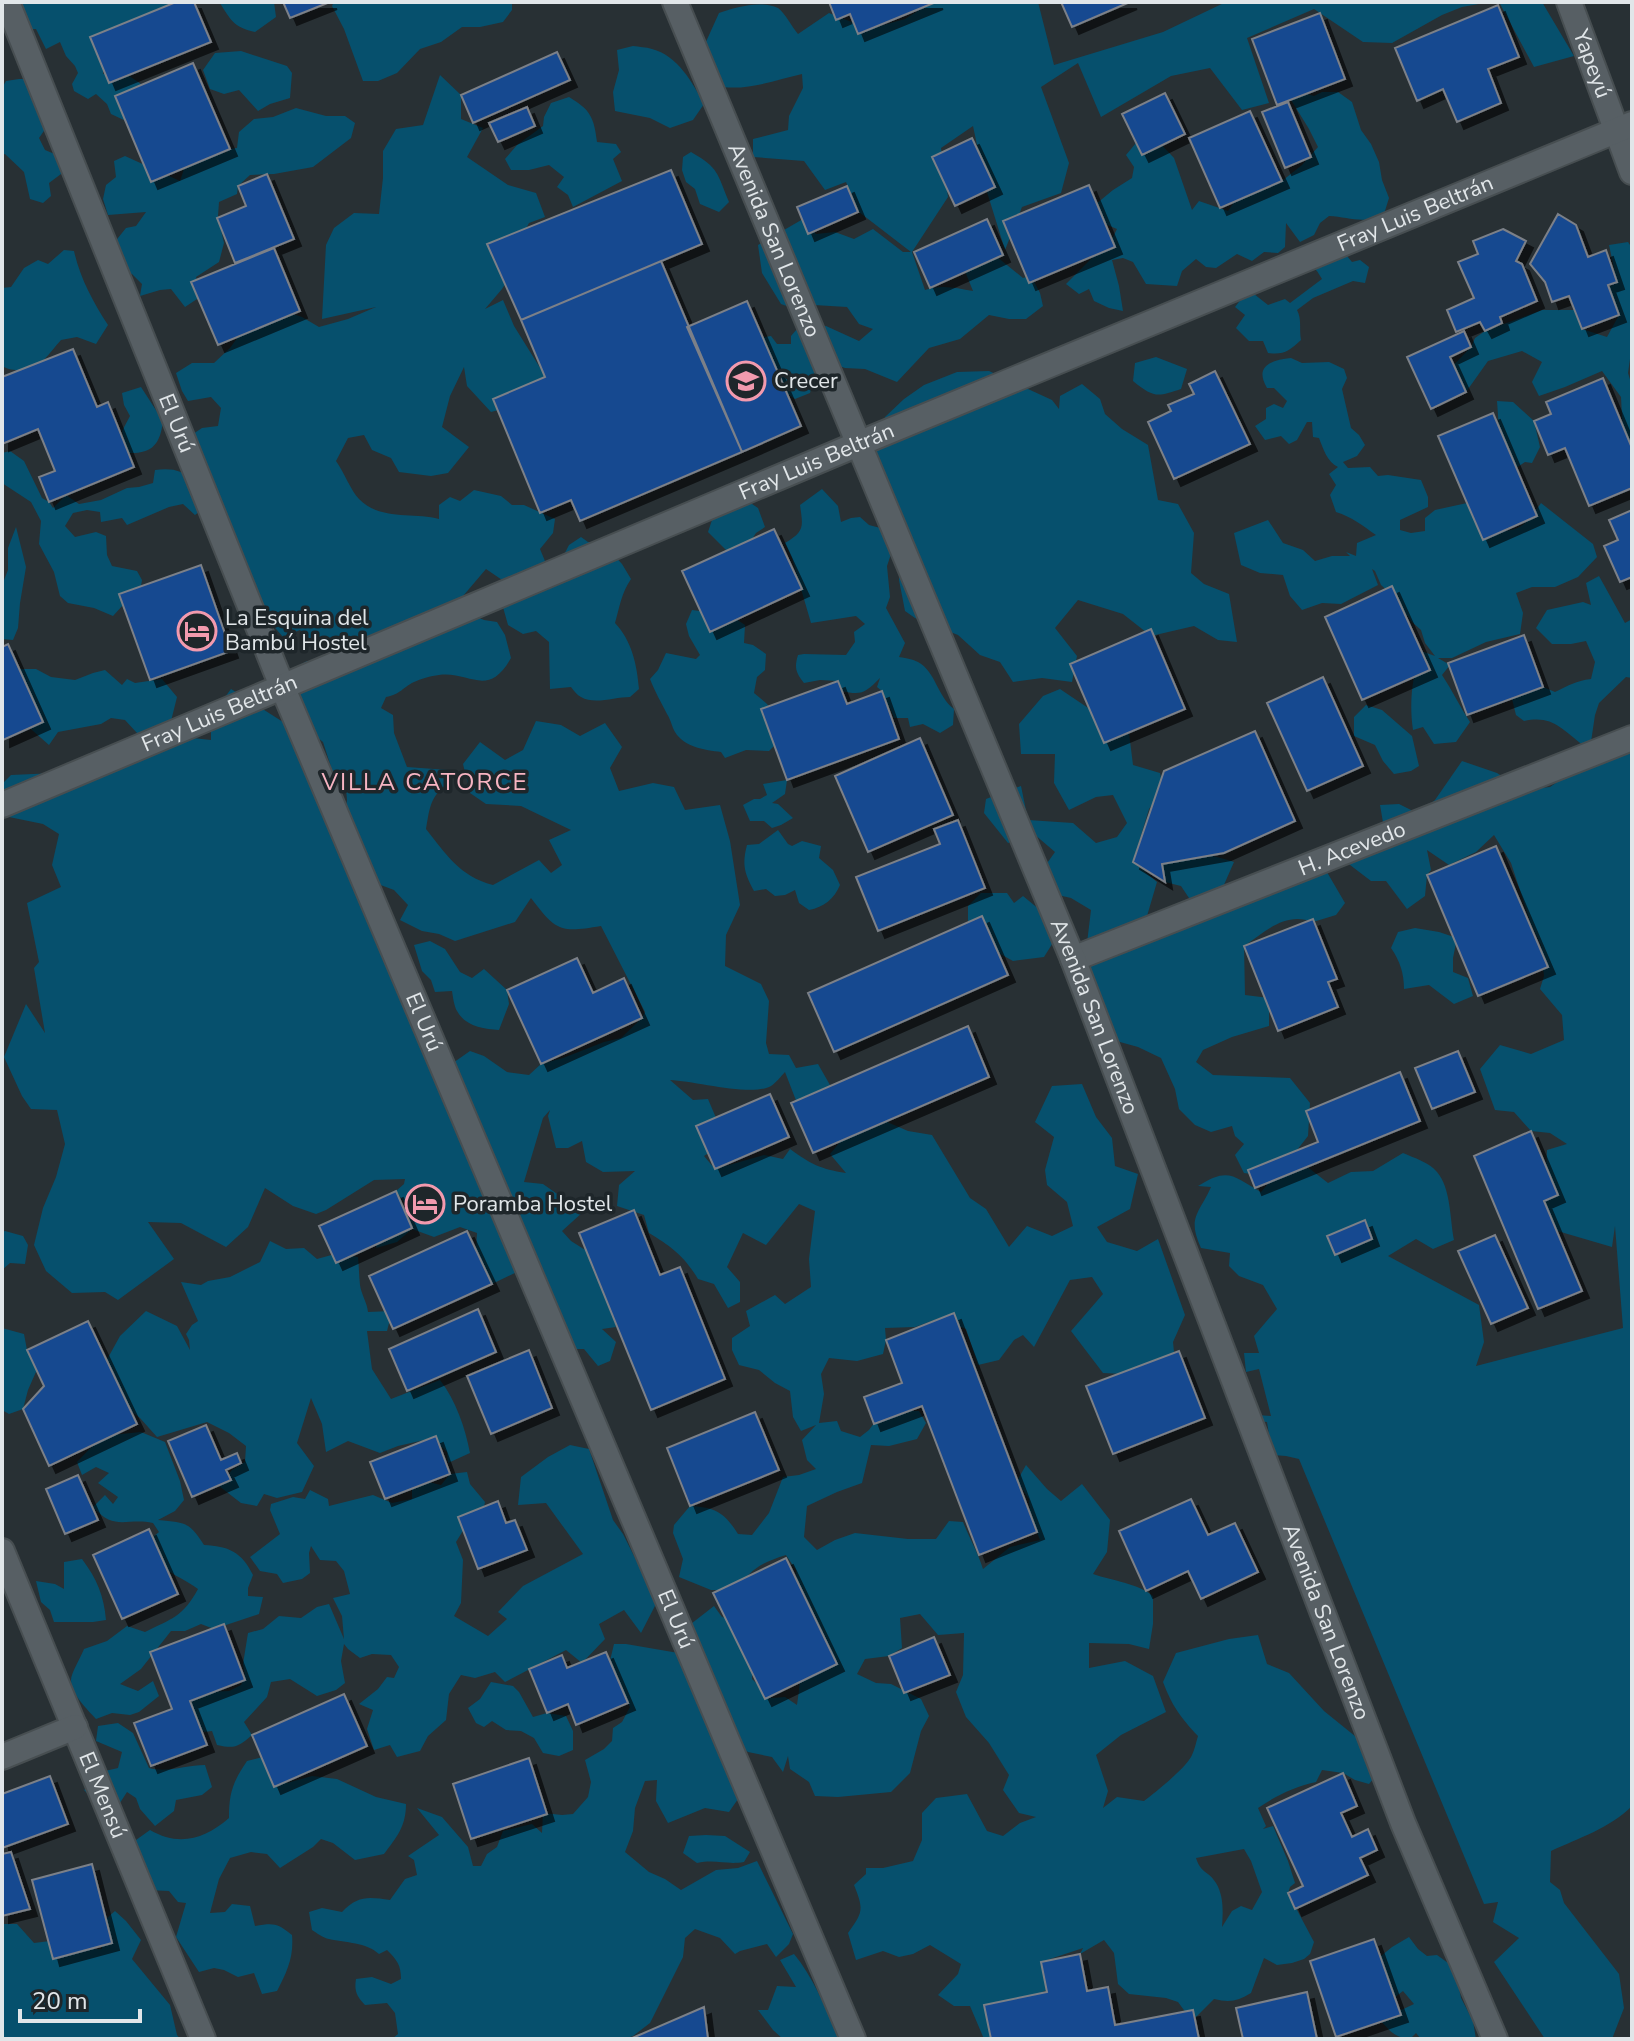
<svg xmlns="http://www.w3.org/2000/svg" width="1634" height="2041" viewBox="0 0 1634 2041" font-family="'Nunito Sans',sans-serif">
  <style>
    .green { fill: #06506d; fill-rule: evenodd }
    .building { fill: #184890; stroke: #7b8088; stroke-width: 2; filter: url(#shadow) }
    .lines { fill: none; stroke-linecap: round; stroke-linejoin: round }
    .street-casing { stroke: #474e51; stroke-width: 28 }
    .secondary-casing { stroke: #474e51; stroke-width: 28 }
    .street { stroke: #575f64; stroke-width: 24 }
    .secondary { stroke: #575f64; stroke-width: 24 }
    .labels { text-anchor: middle; dominant-baseline: central; stroke-width: 7; stroke-linejoin: round; paint-order: stroke }
    .street-label { font-size: 22px; fill: #e1e6e9; stroke: #1e262a }
    .poi-label { font-size: 22px; fill: #e1e6e9; stroke: #1e262a; text-anchor: start }
    .neighbourhood-label { font-size: 24px; letter-spacing: 2px; fill: #f7b4c2; stroke: #1e262a }
  </style>
  <defs>
    <filter id="shadow"><feDropShadow dx="7" dy="7" stdDeviation="0" flood-color="#0009"/></filter>
  </defs>
  <rect width="100%" height="100%" fill="#283034"/>
  <path class="green" d="M2,2H181L103,61V74L119,69L141,84L136,102L126,121L111,114L107,104L96,94L88,99L74,91L72,84L78,73L75,66L66,56L60,42L46,49L36,29L9,30Z
    M219,2H274L276,17L255,32C232,27 231,19 219,2Z
    M334,2H512V10L503,22L480,27H462L441,42L420,49L397,73L378,81H363L344,29L332,6Z
    M932,2H1038L1054,65L1163,32L1226,2H1490L1462,7L1442,15L1392,43L1363,42L1314,9L1247,38L1269,103L1242,110L1210,68L1171,76L1101,117L1078,63L1041,87L1069,163L1061,193L1022,207L1005,250L987,192L973,126L941,148L948,197L912,252L925,290C941,284 957,288 973,291L962,264L991,252L1023,278L1031,276L1040,293L1043,306L1026,319H1009L989,315L960,339L929,348L897,382L865,369L845,368L816,358L820,377L813,381L810,393L795,399L785,392L759,338L771,336L777,344H791V336L797,329L826,326L859,341L873,329L859,324L847,307L814,305L795,309L781,304L762,273L758,245L803,219L816,234L835,232L854,239L873,229L903,252H911L859,212L846,182L825,190L804,161L753,157V139L788,130L789,116L803,88L802,74C776,80 750,90 723,87L705,44L719,13C736,7 760,0 778,8C785,13 792,27 798,34L829,13L869,29L905,19Z
    M1499,2H1542L1574,56L1534,67Z
    M633,46C639,47 646,47 652,49C677,55 693,83 704,104L693,120L670,128L650,118L615,111L613,92L619,70L617,50Z
    M241,51L287,66L292,73L290,98L270,104L258,111L239,90L224,94L210,89L203,70L215,53Z
    M440,75L461,95V119L483,128L467,157L508,185L536,193L545,217L529,223L513,253L511,275L502,289L485,309L503,300L514,326L557,395L491,412L467,386L464,367L450,396L442,427L469,447L448,473L431,476L399,472L391,458L372,450L364,435L348,438L336,461C344,472 351,491 359,499C380,521 414,512 439,519V505L450,497L460,501L474,490L501,496L512,505H524L555,519L553,533L540,549L552,578L569,545L581,537L588,542H602L622,564L631,579C621,594 620,606 615,623C632,641 637,665 639,689L630,697C615,697 594,705 581,697C577,695 574,691 571,687L550,689L549,642L536,631L523,634L508,625L501,600L508,584L486,569L463,596L432,622L472,615L484,620L497,622L505,635L511,658C488,699 470,671 439,675C431,676 420,679 414,682C402,688 401,694 386,697L381,708L393,715L394,733L407,767L448,770L449,782C430,797 430,806 426,829C446,854 459,876 493,885L539,860L551,873L562,865L549,840L571,830L521,806L486,804L470,793L463,764L480,742L505,760L523,750L536,721L561,725L580,736L605,723L622,747L610,768L619,791L653,783L674,787L685,810L720,805L730,841L740,905L726,935L725,966L761,984L769,1001L766,1043L769,1054L789,1055L796,1068L818,1064L834,1092L797,1103L785,1072C781,1076 776,1083 771,1086C752,1097 695,1081 670,1080L693,1100L708,1099L722,1132L719,1146L704,1156L715,1169L764,1155L783,1159L790,1149C811,1164 820,1169 846,1173L830,1154L840,1142L846,1123L864,1112L908,1131L932,1135L970,1198L986,1209L1009,1247L1027,1226L1052,1236L1073,1226L1067,1202L1047,1185L1045,1170L1054,1137L1035,1122L1052,1086L1082,1084L1096,1117L1112,1138L1115,1166L1138,1174L1130,1209L1097,1227L1107,1242L1137,1251L1158,1239L1185,1315L1173,1342L1177,1382L1144,1375L1103,1373L1071,1331L1103,1294L1092,1277L1070,1280L1034,1347L1023,1335L1014,1340L999,1360L978,1365L966,1329L940,1318L915,1327L885,1328L886,1340L883,1354L857,1361L829,1358L821,1374L824,1394L819,1423L837,1421L841,1431L860,1437L869,1430L880,1415L899,1411H919L926,1423L917,1439L889,1446L871,1445L862,1483L837,1492L807,1506L804,1537L817,1550L835,1540L855,1533L908,1539H936L949,1521L963,1522C970,1539 978,1553 983,1569L1010,1547L1040,1540L1037,1532L1031,1525L1029,1499L1017,1481L1026,1465L1047,1489L1061,1501L1082,1484L1110,1520L1107,1552L1093,1574C1113,1581 1137,1583 1153,1596V1624L1149,1649L1129,1644L1089,1643V1668L1125,1661L1153,1676L1166,1712L1121,1735L1096,1755L1108,1791L1103,1808L1117,1797L1144,1801C1156,1792 1187,1767 1192,1755C1195,1749 1196,1742 1198,1736C1181,1718 1172,1706 1163,1682L1176,1653L1229,1639L1258,1635L1267,1664L1289,1673L1324,1711L1366,1745L1378,1773L1369,1784L1355,1780L1343,1773L1322,1770L1316,1782C1294,1787 1277,1795 1258,1808L1266,1826L1263,1829L1273,1826L1288,1861L1295,1883L1290,1887L1288,1893L1314,1942L1310,1954L1304,1959L1292,1963L1277,1965L1264,1958L1251,1993C1238,2001 1230,2003 1214,1999L1192,2021L1178,2002L1166,1998L1129,1994L1118,1984L1114,1953L1104,1940L1080,1954L1083,1948L1041,1962L1049,1989L1033,1996L990,2039H984L970,2006H954L938,1995L958,1974L961,1964L930,1945L913,1954L899,1957L883,1951L856,1960L848,1933C863,1912 864,1910 854,1885L866,1874V1868H883L913,1861L922,1840V1813L936,1798L967,1794L987,1831L1003,1836L1020,1823L1036,1817L1019,1813L1003,1790L1009,1775L989,1743L966,1717L956,1692L963,1675L964,1633L938,1635L920,1614L900,1618L902,1648L889,1656L865,1659L857,1674L876,1683L891,1684L921,1699L929,1716L921,1731L910,1773L891,1792L838,1797L815,1796L809,1782L790,1769L788,1756L783,1772L772,1757L748,1752L739,1745V1794L738,1799L729,1812L705,1808L668,1823L656,1801L657,1780L645,1781L635,1808L633,1831L625,1852L649,1872L665,1879L681,1890L716,1870L738,1868L757,1861L793,1934L789,1944L776,1957L767,1944L740,1951L735,1954L720,1938L695,1929L685,1938L683,1957L650,2023L633,2036L624,2039H392L398,2034L395,2013L387,2003L365,2005C357,1997 354,1991 356,1979L372,1977L391,1984L401,1979C401,1965 397,1960 387,1950L379,1954C366,1942 346,1943 329,1939C323,1938 317,1933 312,1930L309,1912L322,1908L342,1912C358,1895 369,1897 390,1900L405,1879L417,1875L414,1860L408,1856L439,1835L417,1808L442,1817L468,1847L473,1866H481L487,1854L497,1847L503,1831L532,1824L542,1833L543,1813L562,1815L573,1814L588,1797L591,1782L585,1760L604,1749L612,1741L613,1728L622,1722L630,1707L608,1669L614,1644H626L690,1655L687,1627L714,1606L722,1617L732,1620L752,1653V1679L772,1698L785,1697L797,1705C803,1670 800,1634 806,1598L797,1587L796,1570L786,1555C761,1563 752,1568 736,1590H711L679,1577L683,1559L673,1533L674,1525L690,1506C715,1507 725,1513 738,1534L752,1535L769,1513L783,1477L799,1475L816,1469L807,1460L802,1440L816,1425L801,1431L793,1417L790,1391L775,1383L759,1370L739,1365L732,1350V1338L750,1326L746,1311L775,1295L785,1304L811,1287L809,1259L815,1211L799,1204L766,1245L743,1233L727,1267L740,1282V1302L728,1308L714,1284L698,1279C684,1256 672,1247 649,1233L644,1215L617,1206L619,1185L635,1171L603,1172L586,1162L582,1141L568,1148H556L548,1116L550,1110L543,1118L524,1182L543,1184L583,1212L562,1231L571,1241L598,1258L616,1327L602,1329L616,1342L610,1361L598,1366L584,1349H568L517,1272L492,1284L476,1249L477,1233L460,1227L434,1237L412,1229L397,1242L376,1248L381,1228L398,1220L406,1205L396,1191L404,1184L405,1179L374,1180L326,1210L316,1214L293,1206L265,1188L248,1227L226,1247L181,1223L148,1222L174,1259L118,1300L105,1292L72,1293L46,1271L34,1245L43,1208L56,1177L65,1144L57,1110L31,1109L22,1096L4,1057L26,1004L45,1033L34,968L39,962L27,903L61,887L52,865L59,834L43,824L9,817L2,805V784L11,775L78,772L165,735L211,740V716L231,689L283,722L440,1061L450,1065L470,1051L484,1056L507,1072L529,1075L541,1064L563,1058L604,1042L621,1038L642,1018L645,1012L601,926C560,933 556,931 531,898L515,922L455,941L439,934L422,931L400,920L408,905L394,890L370,881L343,830L347,800L346,788L332,770L323,742L307,729L289,671L307,661L328,667L366,650H322L300,630L283,637L264,615L236,608L231,585L190,436L202,428L218,426L221,408L211,397L188,401L182,391L176,373L192,363H214L230,348L246,326L284,311L302,317L319,327L348,319L376,307L322,319L326,245L334,228L354,213L379,214L383,178V151L396,129L423,125ZM1244,1849L1251,1861L1262,1892L1252,1910L1241,1906L1232,1911L1222,1927C1223,1913 1224,1896 1216,1883C1209,1871 1201,1874 1196,1858Z
    M19,79H30L48,125L39,138L45,150L57,155L69,168L49,183L51,196L43,203L30,199L24,172L5,154L2,155V88L6,81Z
    M1292,90L1314,96L1322,92H1338L1352,102L1361,130L1371,144L1379,162L1382,180L1389,198L1384,214C1365,225 1349,217 1329,216L1320,223L1314,235L1300,242L1286,223L1285,247L1278,253L1264,252L1252,261L1237,254L1216,268L1206,267L1196,259L1182,271L1177,286L1146,284L1133,262L1123,258L1112,260L1119,286L1123,311L1109,308L1094,301L1089,289L1079,294L1066,284L1113,237L1117,229L1105,224L1096,204L1113,190L1132,178L1134,167L1126,155L1136,143L1155,138L1174,158L1192,210L1199,201L1228,211L1239,195L1282,181L1302,165L1318,147L1309,129L1288,95Z
    M569,97C591,110 594,118 597,142L616,144L621,152L613,159L622,181L573,207L568,195L557,187L564,177L549,165L529,170H511L505,159L517,145L543,126L544,117L551,103Z
    M296,108L326,116H345L355,123L351,138L313,167L274,174L250,175L238,186L237,194L219,202L218,216L224,243L219,262L196,277L200,297L185,307L171,289L160,290L140,296L142,284L132,274L98,263L126,228L136,226L146,212L108,215L103,199L106,185L116,177L114,161L125,156L180,181L188,157L213,147L225,153L230,149L237,148L239,132L254,119L273,117Z
    M691,152C719,168 717,173 729,202L719,212L700,204L695,189L686,182L682,170L683,157Z
    M1628,242L1632,248V359H1630L1628,373L1632,386V447L1623,436L1621,397L1602,371L1565,387L1539,396L1532,382L1542,362L1522,351L1488,361L1466,392L1448,371L1471,347L1475,338L1485,331L1542,310H1574L1582,329L1607,337L1619,315L1595,296L1617,282L1609,245Z
    M1344,247L1347,256L1352,262L1360,260L1369,267L1365,283L1353,281L1313,298L1297,310C1302,319 1299,329 1301,340C1289,351 1284,355 1268,353L1263,341H1249L1236,328L1245,315L1235,307L1242,298L1254,294L1268,305L1285,299L1290,303L1322,279L1317,271L1309,264Z
    M64,250L74,251C80,278 93,302 108,325L96,344L77,337L61,340C48,354 41,369 21,370C13,370 9,370 2,366V288L11,287L24,268L38,260L48,264Z
    M1156,357L1187,369L1181,389C1157,397 1154,398 1133,381L1135,363Z
    M1291,358L1302,363L1329,362L1344,369L1347,378L1342,389L1351,428L1359,435L1365,445L1357,456L1343,462L1348,468L1370,467L1378,476L1388,475L1421,480L1428,497V507L1400,520V530L1411,533L1425,531V518L1435,510L1467,503L1476,516L1494,532C1522,530 1525,526 1541,503L1593,544L1597,557L1578,577L1555,587H1532L1516,593L1523,613L1520,634L1486,642L1452,658H1438L1450,665L1442,675C1452,690 1460,707 1470,722L1456,742L1434,744L1423,727L1413,730C1409,703 1412,677 1421,651L1435,656L1425,643L1421,630L1412,622L1392,595L1381,585L1375,571L1372,569L1378,585L1341,604L1322,603L1302,610L1290,596L1283,575L1260,573L1241,565L1234,533L1268,520L1283,543L1303,550L1315,561L1332,556H1350L1346,552L1356,556L1357,543L1376,535C1363,526 1352,517 1336,512L1330,495L1336,485L1329,474L1338,467C1327,462 1323,448 1319,438L1313,437L1312,422H1307L1297,440L1289,444L1281,436L1265,440L1255,426L1266,419V408L1274,404L1283,408L1287,401L1274,388H1267C1254,366 1271,360 1291,358Z
    M989,371L1052,400L1059,409L1060,396L1082,384L1100,399L1105,414L1122,429L1148,445L1158,500L1178,504L1194,533L1191,573L1204,584L1229,594L1237,642L1218,640L1194,626L1151,636L1123,614L1078,600L1055,628L1077,656L1072,682L1042,678L1013,682L1000,662L980,655L958,635L915,618L905,611L899,580L901,547L891,524L871,508L881,465L872,452L885,417L904,399L924,385L957,372Z
    M141,387L163,421C160,445 152,454 127,453L122,431L130,416L124,405L122,393Z
    M1497,401L1513,402L1534,421L1540,447L1532,463L1525,462L1513,470L1499,429Z
    M10,451L24,461L42,498L49,502L53,508L66,495L79,504L101,500L127,488L139,487L153,483L155,470C188,466 192,480 209,504L195,515L183,504L169,507L127,525L122,518L101,522L100,512L87,510L73,513L65,526L75,537L96,532L106,536L107,555L112,566L137,571L142,580L139,598L123,605L113,616L94,608L68,603L60,596L54,572L39,544L41,521L31,502L2,483V453Z
    M822,489L838,506L841,522L851,518L860,517L869,525L884,529L892,551L887,566L890,597L886,608L905,643L899,657C905,658 912,659 918,662C936,672 937,696 954,709L953,725L940,733L923,724L910,727L908,718H894L890,708L884,704L882,691L877,687L880,678C866,692 862,696 842,691L838,681L820,680L804,683C796,673 794,668 798,655L804,654L846,655L855,642L854,632L865,624L856,616L811,623L792,558L785,543C805,531 803,527 800,505Z
    M743,498L758,508L765,527L756,533L750,542L726,550L708,532L715,511Z
    M16,527L26,567L20,603L18,628L13,640L2,639V585L8,570V548Z
    M1599,576L1625,623L1632,619V678L1626,677L1599,703L1595,715L1591,742L1583,745C1561,729 1553,715 1524,721L1516,715L1512,699L1519,696L1525,689L1543,687L1555,692C1570,685 1575,681 1591,679L1595,662L1586,641L1571,644H1552L1536,628L1547,610L1583,602L1591,605L1586,583Z
    M692,610L730,615L745,625L744,643L753,645L766,654L765,670L757,677L754,693L766,703L776,714L777,743L769,751L746,750L725,758L721,752C705,750 684,747 675,732C672,727 671,720 667,714C661,702 655,692 650,679L658,670L666,653L696,659L700,655L689,636L686,624Z
    M18,669H36L51,677L75,680L93,673L105,670L122,685L127,679L135,683L162,679L177,697L171,721L150,735L137,733L125,720L111,718L101,724L58,732L49,745L15,715Z
    M1060,689L1103,718L1129,733L1133,765L1160,773L1163,789L1149,809L1133,862L1157,882L1147,916L1151,917L1159,940L1168,934L1191,901L1181,886L1165,882L1159,866C1188,850 1203,852 1234,862L1223,887L1234,895L1324,867L1345,903L1336,915L1313,922C1285,911 1265,932 1244,946L1245,995L1269,998V1026L1232,1037L1203,1050L1196,1062L1213,1075L1290,1078L1310,1103L1308,1136L1286,1164L1259,1175L1244,1173L1235,1155L1244,1144L1235,1136L1232,1126L1211,1132L1195,1125L1179,1109L1175,1089L1161,1058L1138,1047L1120,1042L1087,1020L1076,1005L1089,975L1087,943L1091,910L1071,898L1058,895L1038,876L1055,852L1034,834L1008,843L984,813L986,799L1021,786L1028,820L1073,823L1096,843L1117,837L1127,823L1113,795L1096,797L1069,810L1054,783L1055,754H1021L1019,724L1043,696Z
    M1366,705L1382,710L1412,736L1419,766L1411,771L1394,774L1383,761L1375,745L1354,736V717Z
    M1632,740V1806C1610,1828 1579,1838 1551,1851L1550,1882L1560,1890L1564,1903L1619,1974L1624,2008L1612,2039C1589,2039 1568,2039 1545,2039L1494,1962L1519,1938L1493,1922L1498,1902L1484,1904L1299,1459L1286,1456L1262,1454L1270,1440L1267,1422L1257,1421V1415L1271,1416L1259,1369L1246,1372L1244,1353H1259L1254,1336L1277,1309L1263,1285L1239,1276L1229,1266L1230,1253L1201,1248C1187,1217 1199,1214 1211,1187L1198,1186C1229,1166 1234,1177 1261,1192L1272,1179L1305,1165L1328,1183L1351,1172L1373,1171L1403,1153C1414,1158 1429,1162 1437,1172C1451,1188 1450,1220 1454,1240L1433,1249L1416,1239L1388,1256L1479,1305L1484,1342L1476,1366L1623,1328L1615,1226L1612,1247L1554,1230L1541,1207L1545,1193L1547,1150L1567,1144L1550,1133L1531,1131L1514,1112L1495,1110L1480,1069L1500,1045L1531,1054L1564,1040L1562,1015L1540,989L1544,976L1541,945L1531,924L1511,863L1494,835L1476,852L1449,865L1427,850L1431,870L1427,875L1425,896L1407,909L1386,881H1371L1337,855L1333,843L1384,828L1380,805L1399,804L1419,814L1435,800L1462,761L1497,773L1523,790L1550,787L1579,767ZM1364,1220L1372,1239L1336,1255L1327,1236Z
    M787,780L785,794L772,803L778,804L793,818L781,825L772,828L764,821H750L743,805L754,799H760L767,795L763,784Z
    M778,830L788,844L792,846L802,841L821,846L819,858L833,870L840,885C834,899 824,907 809,910L799,903L795,890L785,895L775,896L766,889L754,891C744,873 742,864 747,845L759,844Z
    M981,893H1007L1014,903L1023,896L1040,910L1054,941L1044,957L1013,961L968,936V906Z
    M1415,928L1439,932L1457,938L1453,958V972L1468,978L1473,996L1454,1004L1429,985L1404,989C1404,973 1400,961 1391,948L1398,932Z
    M430,941L445,949L460,972L472,978L484,969L507,990L509,1004L499,1030C483,1029 465,1026 457,1011C454,1006 453,997 452,991L435,992L431,980L422,971L414,945Z
    M5,1231L23,1236L28,1245L25,1264L10,1263L2,1270V1232Z
    M270,1241L286,1249L304,1248L317,1259L335,1254L358,1257C359,1267 359,1276 360,1285C361,1294 367,1302 368,1312L392,1311L387,1331H367L372,1369L391,1399L440,1380C456,1401 465,1427 470,1453L448,1463L447,1452L433,1438L398,1446L380,1453L348,1441L326,1452L322,1424L311,1398L297,1443L314,1466L302,1492L277,1498L264,1494L257,1506L241,1503L219,1486L232,1470L245,1462L246,1446L229,1433L207,1422L157,1437L140,1418L127,1408L99,1374L120,1336L146,1311L177,1326L190,1350L189,1340L186,1334L192,1325L198,1321L181,1282L201,1285L208,1281L230,1277L260,1262Z
    M2,1328L24,1334L27,1350L39,1365L28,1390L23,1409L9,1414L2,1410Z
    M141,1432L165,1442L180,1481L184,1500L175,1511L158,1520C185,1523 189,1521 204,1545C228,1546 242,1552 253,1575L248,1588V1596L263,1597L259,1614L214,1629L201,1624L185,1631H171L141,1669L120,1684L138,1691L153,1681L159,1696L139,1712L130,1715L112,1713L96,1719C87,1709 71,1694 71,1680C71,1673 81,1657 84,1649L107,1641L127,1626L145,1632C171,1619 183,1617 198,1589C173,1571 156,1573 153,1537L159,1532L153,1523C127,1517 115,1532 93,1507L105,1495L113,1504L118,1497L98,1483L109,1473L96,1467L82,1475L77,1462L102,1436Z
    M570,1445L589,1449L613,1520L623,1534L657,1602L641,1633L624,1610L599,1624L605,1639L582,1663L566,1650L505,1682L495,1672L475,1678L461,1675L449,1694L446,1720L428,1736L420,1751L397,1757L390,1745L374,1750L367,1729L373,1710L359,1704L378,1689L387,1677L394,1678L399,1667L391,1655L372,1654L360,1658L348,1649L344,1644L341,1661L345,1683L336,1690L317,1696L290,1679L271,1682L267,1697L244,1722L252,1735C238,1747 235,1749 217,1745L212,1731L204,1732L196,1724L191,1700L206,1692L229,1691L241,1685L245,1676L243,1664L248,1633L263,1629L279,1616L301,1618L317,1607L329,1604L344,1639L342,1616L333,1598L350,1594L344,1571L336,1561L320,1560L311,1546L309,1553L310,1573L302,1579L283,1583L277,1574L260,1571L250,1557L280,1534L270,1510L271,1504L293,1497L305,1499L310,1490L328,1499L329,1506L373,1495L392,1503L412,1499V1486L424,1481L441,1485L450,1474L467,1472L470,1484L485,1502L482,1515L464,1529L456,1542L463,1560L461,1603L454,1616L488,1636L507,1619L498,1612L523,1586L583,1554L546,1503L518,1505L521,1477L548,1457Z
    M82,1559C97,1579 104,1596 106,1620L93,1622H54L50,1610L41,1602L36,1581L55,1584L64,1589V1562Z
    M491,1682L513,1686L519,1692L533,1717L547,1713L566,1716L573,1731V1750L559,1756L543,1753L534,1738L521,1731L506,1730L492,1721L484,1727L476,1723L468,1708L480,1699Z
    M118,1723L133,1733L149,1768C167,1773 186,1765 205,1765L212,1787L202,1795L176,1800L174,1811L155,1826L140,1809L136,1798L127,1792L116,1809L101,1808L84,1790L105,1771L118,1768L122,1752L96,1741L98,1726Z
    M263,1757L270,1779L287,1783L312,1776L337,1779L376,1797L406,1804C406,1826 397,1837 384,1854L355,1860L333,1843L321,1839L313,1847L280,1868L267,1854L251,1852L230,1858L219,1879L210,1913L225,1912L232,1904L250,1906L255,1926C274,1923 277,1923 292,1935C294,1957 287,1972 277,1991L262,1994L254,1973L238,1977L224,1970L214,1968L199,1972L176,1937L186,1903L178,1902L169,1891L148,1890L121,1870L136,1840L150,1830C179,1847 205,1839 229,1818C229,1792 233,1782 247,1761Z
    M706,1835L725,1836L750,1852L744,1862C726,1865 716,1859 697,1863L683,1853L689,1836Z
    M115,1911L126,1921L141,1940L132,1959L170,2005L177,2035L180,2039H2V1924H17L34,1943L50,1941L58,1958L91,1949H102L98,1926Z
    M1409,1937L1418,1949L1427,1956L1437,1955L1455,1968L1461,1998L1473,2021L1476,2039H1421L1416,2033L1410,2039C1394,2037 1391,2032 1380,2020L1414,2004L1403,1991L1391,2000L1375,1961L1392,1947Z
    M794,1954C814,1978 826,2010 840,2039H783L773,2030L758,2010H768L777,1986L796,1987L780,1960Z"/>
  <path class="building" d="M176,2H194L211,42L109,83L90,37Z
    M283,2H330L290,18Z
    M829,2H936L858,34L850,14L836,20Z
    M1061,2H1130L1072,27Z
    M1498,5L1519,57L1488,69L1501,103L1457,122L1443,89L1417,101L1395,48Z
    M1320,13L1345,79L1277,105L1252,39Z
    M557,52L570,80L473,123L461,95Z
    M193,63L230,149L151,182L115,96Z
    M1165,93L1185,134L1142,155L1122,114Z
    M1288,102L1311,157L1285,168L1262,112Z
    M527,107L535,126L498,142L489,123Z
    M1250,111L1282,181L1220,208L1189,138Z
    M972,138L995,187L955,206L932,157Z
    M671,170L702,244L521,320L487,244Z
    M267,174L294,239L235,263L217,218L246,206L238,186Z
    M1089,185L1115,247L1029,283L1003,221Z
    M847,186L858,212L808,234L797,207Z
    M1558,214L1576,225L1588,257L1606,250L1617,282L1608,285L1619,315L1582,329L1569,296L1552,302L1545,282L1530,264Z
    M987,219L1003,255L930,288L914,252Z
    M1503,229L1526,241L1516,261L1522,264L1537,301L1500,317L1502,323L1485,331L1480,322L1456,332L1447,310L1474,298L1458,262L1478,254L1473,241Z
    M274,248L300,311L218,345L191,282Z
    M661,261L742,452L580,521L571,500L540,513L493,399L545,377L521,320Z
    M747,301L801,426L742,452L687,327Z
    M1464,331L1471,347L1450,357L1466,392L1431,409L1407,357Z
    M73,349L97,407L108,402L134,467L49,502L39,477L55,471L38,429L2,444V377Z
    M1215,371L1250,444L1174,479L1148,422L1171,411L1168,405L1194,394L1189,384Z
    M1603,378L1632,448V488L1589,506L1565,448L1548,455L1534,421L1551,414L1546,402Z
    M1493,413L1537,516L1483,540L1438,436Z
    M1632,510V577L1620,582L1604,546L1618,540L1609,520Z
    M774,529L802,589L710,632L682,571Z
    M201,565L231,651L150,680L119,594Z
    M1392,586L1430,670L1362,700L1325,617Z
    M1151,629L1185,709L1104,743L1070,664Z
    M1524,635L1543,687L1467,715L1448,663Z
    M8,644L43,722L3,740L2,647Z
    M1323,677L1363,766L1307,791L1267,703Z
    M838,681L847,704L882,691L899,739L787,780L761,709Z
    M1255,731L1295,821L1224,853L1162,864L1165,882L1133,862L1164,771Z
    M920,738L953,815L868,852L835,776Z
    M958,820L985,888L878,931L856,877L940,844L934,829Z
    M1496,846L1548,967L1478,996L1427,875Z
    M982,916L1008,975L834,1052L808,993Z
    M1313,919L1337,979L1328,982L1338,1007L1278,1031L1244,946Z
    M577,958L593,993L624,978L642,1018L541,1064L507,990Z
    M968,1026L989,1077L813,1153L791,1103Z
    M1458,1051L1475,1092L1432,1109L1415,1068Z
    M1400,1072L1420,1121L1255,1188L1248,1170L1318,1142L1306,1111Z
    M770,1094L789,1137L715,1169L696,1126Z
    M1531,1131L1558,1195L1544,1201L1582,1291L1538,1309L1474,1156Z
    M396,1191L412,1228L336,1263L319,1226Z
    M634,1210L660,1275L680,1267L725,1379L651,1410L579,1233Z
    M1365,1220L1372,1239L1335,1255L1327,1236Z
    M467,1231L492,1284L393,1329L369,1276Z
    M1495,1235L1528,1308L1491,1324L1458,1251Z
    M478,1309L496,1352L407,1391L389,1349Z
    M954,1313L1037,1532L979,1555L922,1406L874,1424L864,1397L902,1383L886,1340Z
    M88,1321L137,1424L49,1466L23,1409L44,1386L27,1350Z
    M529,1350L552,1408L491,1434L467,1376Z
    M1179,1351L1205,1418L1113,1454L1086,1386Z
    M755,1412L779,1470L690,1506L667,1448Z
    M206,1425L221,1460L237,1453L241,1463L226,1470L231,1480L192,1497L168,1441Z
    M436,1436L450,1474L385,1499L370,1462Z
    M78,1475L98,1520L65,1534L46,1489Z
    M1191,1499L1208,1535L1235,1523L1258,1572L1201,1599L1188,1571L1146,1591L1119,1531Z
    M498,1501L506,1523L515,1520L527,1550L478,1569L458,1517Z
    M149,1529L178,1594L122,1619L93,1555Z
    M786,1558L837,1664L765,1699L713,1593Z
    M224,1624L245,1680L190,1701L207,1745L151,1766L134,1723L172,1709L150,1652Z
    M934,1637L950,1675L904,1693L889,1656Z
    M606,1652L628,1703L576,1725L568,1704L547,1713L529,1669L562,1655L567,1668Z
    M344,1694L367,1746L274,1787L252,1735Z
    M529,1758L547,1814L471,1839L453,1784Z
    M1343,1773L1357,1806L1341,1813L1352,1837L1368,1829L1377,1850L1360,1858L1368,1875L1295,1909L1288,1893L1303,1886L1267,1808Z
    M50,1776L68,1824L2,1848V1794Z
    M11,1852L30,1909L2,1916V1854Z
    M92,1864L112,1943L53,1959L32,1880Z
    M1374,1939L1401,2015L1336,2037L1310,1961Z
    M1080,1954L1087,1991L1108,1987L1115,2025L1193,2010L1199,2039H991L984,2005L1047,1992L1041,1962Z
    M1307,1992L1317,2039H1243L1236,2008Z
    M704,2007L708,2039H630Z"/>
  <g class="lines">
    <defs>
      <g id="street">
        <path id="s1" d="M7,2L282,686L853,2039"/>
        <path id="s2" d="M1569,2L1632,172"/>
        <path id="s3" d="M2,805L858,444L1632,124"/>
        <path id="s4" d="M1073,959L1632,738"/>
        <path id="s5" d="M2,1551L203,2039"/>
        <path d="M2,1757L75,1727"/>
      </g>
      <g id="secondary">
        <path id="s6" d="M675,2L1073,959L1403,1823L1495,2039"/>
      </g>
    </defs>
    <use href="#street" class="street-casing"/>
    <use href="#secondary" class="secondary-casing"/>
    <use href="#street" class="street"/>
    <use href="#secondary" class="secondary"/>
  </g>
  <defs>
    <symbol id="school-ring" viewBox="-11 -11 22 22"><circle r="9.5" fill="#1e262a" stroke="#f29aae" stroke-width="1.5"/><path d="M0-5L7-2L0 1L-7-2ZM-4 1L0 2.5L4 1V4Q0 6-4 4Z" fill="#f29aae"/></symbol>
    <symbol id="hotel-ring" viewBox="-11 -11 22 22"><circle r="9.5" fill="#1e262a" stroke="#f29aae" stroke-width="1.5"/><path d="M-6-4.5h1.5V1H6V5H4.5V3h-9V5H-6ZM-4 0a1.8 1.8 0 1 1 3.6 0ZM.5 0V-2.5h3Q6-2.5 6 0Z" fill="#f29aae"/></symbol>
  </defs>
  <g fill-rule="evenodd">
    <use href="#school-ring" x="724" y="359" width="44" height="44"/>
    <use href="#hotel-ring" x="175" y="609" width="44" height="44"/>
    <use href="#hotel-ring" x="403" y="1182" width="44" height="44"/>
  </g>
  <g class="labels">
    <g class="street-label">
      <text stroke="none"><textPath href="#s2" startOffset="66">Yapeyú</textPath></text>
      <text stroke="none"><textPath href="#s3" startOffset="1532">Fray Luis Beltrán</textPath></text>
      <text stroke="none"><textPath href="#s6" startOffset="258">Avenida San Lorenzo</textPath></text>
      <text stroke="none"><textPath href="#s1" startOffset="454">El Urú</textPath></text>
      <text stroke="none"><textPath href="#s3" startOffset="884">Fray Luis Beltrán</textPath></text>
      <text stroke="none"><textPath href="#s3" startOffset="236">Fray Luis Beltrán</textPath></text>
      <text stroke="none"><textPath href="#s4" startOffset="300">H. Acevedo</textPath></text>
      <text stroke="none"><textPath href="#s6" startOffset="1098">Avenida San Lorenzo</textPath></text>
      <text stroke="none"><textPath href="#s1" startOffset="1102">El Urú</textPath></text>
      <text stroke="none"><textPath href="#s1" startOffset="1750">El Urú</textPath></text>
      <text stroke="none"><textPath href="#s6" startOffset="1746">Avenida San Lorenzo</textPath></text>
      <text stroke="none"><textPath href="#s5" startOffset="264">El Mensú</textPath></text>
    </g>
    <g class="poi-label">
      <text x="774" y="381">Crecer</text>
      <text x="225" y="618">La Esquina del<tspan x="225" dy="25">Bambú Hostel</tspan></text>
      <text x="453" y="1204">Poramba Hostel</text>
    </g>
    <g class="neighbourhood-label">
      <text x="425" y="782">VILLA CATORCE</text>
    </g>
  </g>
  <rect width="1634" height="2041" fill="none" stroke="#e1e6e9" stroke-width="8"/>
  <path d="M20 2009v12h120v-12" fill="none" stroke="#e1e6e9" stroke-width="4"/>
  <text x="32" y="2009" font-size="24" fill="#e1e6e9" stroke="#1e262a" stroke-width="6" paint-order="stroke">20 m</text>
</svg>
